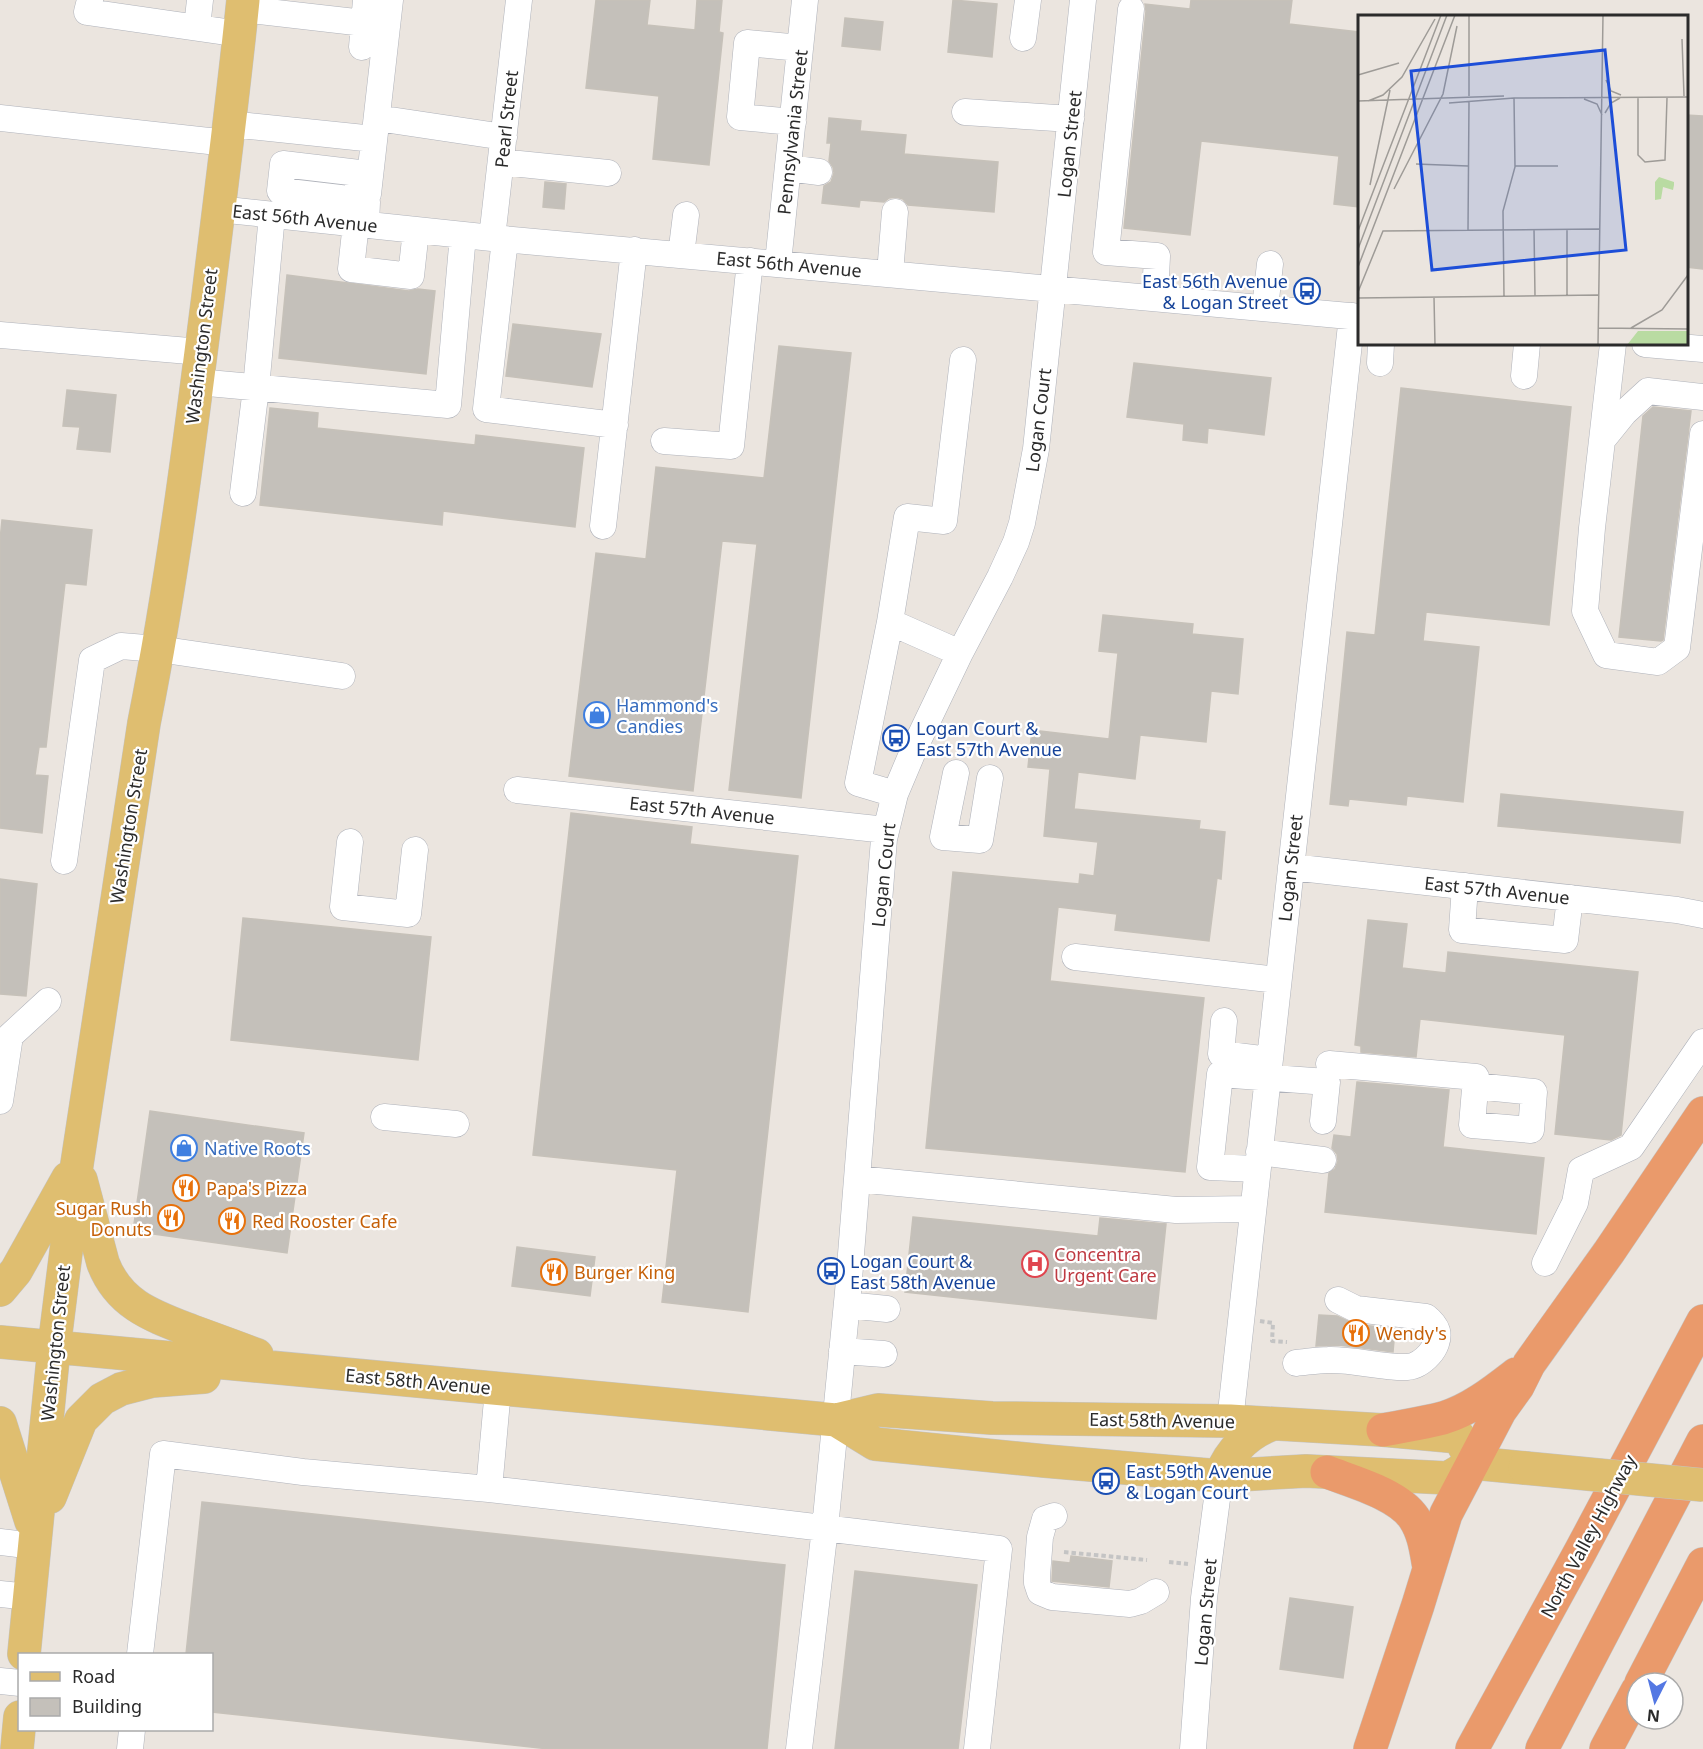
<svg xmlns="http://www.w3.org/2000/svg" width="1703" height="1749" viewBox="0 0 1703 1749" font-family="'Noto Sans',sans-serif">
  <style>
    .building { fill: #c4c0ba; stroke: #c6c1b9; stroke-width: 1.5 }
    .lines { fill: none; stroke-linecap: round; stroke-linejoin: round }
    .minor-casing { stroke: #afb2ba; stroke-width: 27 }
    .major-casing { stroke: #c4c4c4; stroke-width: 34 }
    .highway-casing { stroke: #c4c4c4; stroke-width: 34 }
    .path { stroke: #c4c4c4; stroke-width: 4; stroke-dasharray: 4.5 3; stroke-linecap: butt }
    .minor { stroke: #fff; stroke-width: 26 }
    .major { stroke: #dfbe70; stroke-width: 33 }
    .highway { stroke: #ea9a6b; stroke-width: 33 }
    .major-bridge-casing { stroke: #c4c4c4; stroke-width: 34; stroke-linecap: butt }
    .major-bridge { stroke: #dfbe70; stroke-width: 33 }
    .labels { text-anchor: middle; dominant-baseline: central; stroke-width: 4.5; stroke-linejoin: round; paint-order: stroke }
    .street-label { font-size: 18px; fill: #2b2b2b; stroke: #fff }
    .transit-label { font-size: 18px; fill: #164399; stroke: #fff; text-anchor: start }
    .shop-label { font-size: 18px; fill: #366cbe; stroke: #fff; text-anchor: start }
    .food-label { font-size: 18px; fill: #c56008; stroke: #fff; text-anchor: start }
    .health-label { font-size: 18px; fill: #be3a42; stroke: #fff; text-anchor: start }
    .inset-road { fill: none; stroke: #9e9b97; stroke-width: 1.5 }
    .view { fill: #1d4ed8; fill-opacity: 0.15; stroke: #1d4ed8; stroke-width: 3 }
    .inset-edge { fill: none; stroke: #2b2b2b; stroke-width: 3 }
  </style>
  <rect width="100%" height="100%" fill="#ebe5df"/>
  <path class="building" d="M596,0H650L647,25L695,30L697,0H722L719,32L723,33L709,165L653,159L659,96L586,88Z
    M953,0L997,4L992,57L948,52Z
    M1191,0H1292L1289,24L1359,32V207L1334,204L1339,156L1201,141L1190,235L1124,228L1146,11L1145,4L1190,9Z
    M845,18L883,22L880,50L842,46Z
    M1686,115L1703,116V269L1686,267Z
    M829,118L861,121L860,131L906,135L904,154L998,162L994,212L908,205L903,199L896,197L889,198L884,202L860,200L859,207L822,203L824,186L831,182L834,173L833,167L829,161L831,143H827Z
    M545,182L566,184L564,209L543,207Z
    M287,275L409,291L418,289L435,291L426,374L279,358Z
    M513,324L601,334L592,387L506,376Z
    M779,346L851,353L801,798L729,790L757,544L722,541L693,791L569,776L596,553L646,559L656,467L764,478Z
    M1134,363L1271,378L1264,435L1208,428L1207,443L1183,440L1184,424L1127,417Z
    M1401,388L1571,407L1549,625L1426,612L1423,641L1479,647L1463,802L1407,796L1406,805L1349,799L1348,806L1330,804L1347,632L1375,635Z
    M67,390L116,395L110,452L77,449L80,427L63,426Z
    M1653,407L1691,411L1663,640L1661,641L1619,637L1643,416Z
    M270,408L318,413L317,428L475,445L476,435L584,448L575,527L443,511L442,525L260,505Z
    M2,520L92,530L86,585L65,583L46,747H39L35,775L48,776L42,833L0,828V540Z
    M1103,615L1193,624L1192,634L1243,639L1238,694L1211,691L1206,742L1140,735L1135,779L1078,772L1074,809L1200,821L1199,829L1225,832L1221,879L1217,878L1209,941L1115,930L1117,914L1058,907L1050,981L1204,998L1185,1172L926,1148L953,872L1079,884L1080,874L1094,876L1098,842L1044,836L1050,769L1028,767L1032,730L1109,739L1118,653L1099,651Z
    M1501,794L1683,812L1680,843L1498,826Z
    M571,813L692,827L690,844L798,856L748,1312L662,1302L677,1170L533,1155Z
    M0,879L37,884L26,996L0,994Z
    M243,918L431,937L418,1060L231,1040Z
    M1368,920L1407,924L1402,968L1446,973L1448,952L1638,972L1621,1135L1611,1140L1555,1134L1565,1035L1420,1019L1416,1057L1361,1052V1046L1355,1045Z
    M1357,1082L1449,1090L1443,1147L1544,1158L1536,1234L1325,1212L1329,1173L1335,1169L1338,1161L1337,1154L1332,1148L1334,1135L1351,1137Z
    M150,1111L304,1133L287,1253L133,1231Z
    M913,1217L1098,1236L1100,1218L1166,1224L1156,1319L905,1292Z
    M517,1247L595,1257L590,1296L512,1286Z
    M1319,1315L1337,1316L1354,1324L1395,1329L1393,1352L1339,1345L1316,1346Z
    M202,1502L785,1565L767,1749H549L212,1712V1654H186Z
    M1071,1556L1112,1561L1109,1587L1052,1581L1053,1561L1070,1563Z
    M855,1571L977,1585L958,1749H835Z
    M1290,1598L1353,1607L1343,1678L1280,1669Z"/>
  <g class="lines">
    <defs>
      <path id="minor" d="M90,0L87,12L240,34
        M242,9L364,23L362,47
        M1131,9L1106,252L1157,256L1155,297
        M364,23L366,0
        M197,27L200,0
        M1023,38L1028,0
        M965,112L1071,119
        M0,118L227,143
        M377,118L504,137
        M793,122L740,117L747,43L800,48
        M230,124L374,139
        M501,162L608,173
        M788,168L819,172
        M368,194L390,0
        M357,200L359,173L283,164L280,191L357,200L367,202L366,224
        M218,209L492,238L1360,317
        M356,223L351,269L411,276L416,230
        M492,238L519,0
        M505,239L486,409L615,425
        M681,255L686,215
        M778,263L805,0
        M890,273L895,212
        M1265,308L1270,264
        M0,335L201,352
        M1613,344L1592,528L1585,611L1606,655L1658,662L1677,648L1703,434
        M1645,344L1703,349
        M1380,363L1381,344
        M1524,376L1527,344
        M197,382L448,405L463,235
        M1603,439L1624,413L1648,391L1703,397
        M664,441L731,446L750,261
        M243,493L256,388L272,215
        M603,526L634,250
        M890,622L907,517L944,521L963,360
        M956,773L943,837L980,840L990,778
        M517,790L886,830
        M895,794L858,783L890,622L960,653
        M350,842L343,907L408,914L415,850
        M64,861L92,660L121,646L158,649L342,676
        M1291,867L1677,910L1703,915
        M1465,886L1462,930L1565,940L1570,898
        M1075,957L1278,980
        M1224,1021L1221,1054L1269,1060
        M1329,1064L1476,1077L1472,1125L1531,1130L1534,1092L1475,1086
        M0,1101L10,1036L48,1001
        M384,1117L456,1124
        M1259,1152L1323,1160
        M1257,1169L1210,1167L1220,1074L1327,1082L1323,1121
        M857,1179L1176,1210L1253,1209
        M1545,1263L1575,1203L1581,1170L1631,1147L1703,1042
        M847,1305L887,1309
        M842,1351L884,1354
        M1296,1363C1307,1362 1318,1360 1328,1360C1353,1359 1383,1368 1407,1367C1422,1366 1441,1347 1437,1331C1435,1325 1431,1321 1426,1317L1356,1309L1338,1300
        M1230,1421L1352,316
        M489,1489L498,1389
        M1054,1516L1045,1519L1040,1537L1037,1576V1583L1040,1592L1052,1597L1130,1604L1141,1601L1156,1592
        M0,1542L34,1546
        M0,1594L29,1597
        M140,1654L163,1454L303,1472L489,1489L665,1509L999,1549L977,1749
        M0,1681L20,1683
        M130,1749L132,1730
        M799,1749L825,1528L848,1292L884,839L895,794L914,749L960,653L1000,577L1016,542L1022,523L1036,449L1083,0
        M1193,1749L1204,1598L1220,1476"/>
      <path id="major" d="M81,1180L103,1263C119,1305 153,1316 192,1331C214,1339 236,1347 257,1355
        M0,1290L16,1271L68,1178
        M0,1342L836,1420L878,1410L992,1418L1230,1421L1383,1430L1459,1437L1473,1463
        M836,1420L875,1444L1045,1461L1220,1476L1306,1471L1448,1478L1473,1463L1525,1468
        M0,1423L31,1521
        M1220,1476C1230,1451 1247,1433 1273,1424
        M50,1497L81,1420L102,1399L121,1389L152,1381L204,1377
        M24,1654L54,1348L77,1164L144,723C172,582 190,440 208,297C220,198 233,99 243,0
        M17,1749L20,1717"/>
      <path id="highway" d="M1383,1430C1403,1426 1424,1423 1443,1418C1470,1410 1494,1391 1516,1374
        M1327,1472C1353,1482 1398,1494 1414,1518C1424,1533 1426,1551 1429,1568
        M1641,1683L1703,1564
        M1370,1749L1418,1605L1446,1514L1500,1411L1518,1386L1529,1364L1609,1252L1703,1113
        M1472,1749L1580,1552L1703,1321
        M1542,1749L1703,1441
        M1606,1749L1637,1691"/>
    </defs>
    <use href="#minor" class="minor-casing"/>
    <use href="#major" class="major-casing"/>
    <use href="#highway" class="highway-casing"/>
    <path class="path" d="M1260,1321L1273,1323L1272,1341L1287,1342
      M1064,1552L1147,1560
      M1169,1562L1188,1564"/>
    <use href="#minor" class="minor"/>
    <use href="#major" class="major"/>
    <use href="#highway" class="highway"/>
    <defs>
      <path id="major-bridge" d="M1525,1468L1703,1485"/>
    </defs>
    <use href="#major-bridge" class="major-bridge-casing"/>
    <use href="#major-bridge" class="major-bridge"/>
  </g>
  <defs>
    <symbol id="bus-ring" viewBox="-11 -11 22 22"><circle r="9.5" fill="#fff" stroke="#1a4fb4" stroke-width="1.5"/><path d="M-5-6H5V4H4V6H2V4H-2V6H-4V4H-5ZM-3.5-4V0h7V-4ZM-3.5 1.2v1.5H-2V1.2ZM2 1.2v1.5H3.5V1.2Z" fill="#1a4fb4"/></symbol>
    <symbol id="shop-ring" viewBox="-11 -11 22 22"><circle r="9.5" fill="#fff" stroke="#3f7fe0" stroke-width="1.5"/><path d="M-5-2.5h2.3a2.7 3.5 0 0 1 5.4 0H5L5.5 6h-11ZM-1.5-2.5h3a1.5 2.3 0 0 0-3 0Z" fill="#3f7fe0"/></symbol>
    <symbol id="restaurant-ring" viewBox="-11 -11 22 22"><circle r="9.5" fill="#fff" stroke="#e8710a" stroke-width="1.5"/><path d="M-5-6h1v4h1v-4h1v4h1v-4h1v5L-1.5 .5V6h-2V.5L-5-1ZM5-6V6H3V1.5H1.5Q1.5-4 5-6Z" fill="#e8710a"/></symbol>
    <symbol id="hospital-ring" viewBox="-11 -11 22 22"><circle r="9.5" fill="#fff" stroke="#e0444e" stroke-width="1.5"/><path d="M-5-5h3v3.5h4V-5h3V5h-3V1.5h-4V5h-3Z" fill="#e0444e"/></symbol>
  </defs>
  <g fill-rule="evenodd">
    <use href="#bus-ring" x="1292" y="276" width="30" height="30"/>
    <use href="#shop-ring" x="582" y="700" width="30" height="30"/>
    <use href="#bus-ring" x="881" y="723" width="30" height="30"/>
    <use href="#shop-ring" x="169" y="1133" width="30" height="30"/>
    <use href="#restaurant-ring" x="171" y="1173" width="30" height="30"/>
    <use href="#restaurant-ring" x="156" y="1203" width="30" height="30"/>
    <use href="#restaurant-ring" x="217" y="1206" width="30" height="30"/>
    <use href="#hospital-ring" x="1020" y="1249" width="30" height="30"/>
    <use href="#bus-ring" x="816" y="1256" width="30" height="30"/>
    <use href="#restaurant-ring" x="539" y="1257" width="30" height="30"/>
    <use href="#restaurant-ring" x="1341" y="1318" width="30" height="30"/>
    <use href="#bus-ring" x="1091" y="1466" width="30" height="30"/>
  </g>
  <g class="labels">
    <g class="street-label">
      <text transform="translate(506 119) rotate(-84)">Pearl Street</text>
      <text transform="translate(792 132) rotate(-84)">Pennsylvania Street</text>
      <text transform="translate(1069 144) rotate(-84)">Logan Street</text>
      <text transform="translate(305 218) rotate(6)">East 56th Avenue</text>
      <text transform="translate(789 264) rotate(5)">East 56th Avenue</text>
      <text transform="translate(201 346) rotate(-83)">Washington Street</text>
      <text transform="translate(1038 420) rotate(-83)">Logan Court</text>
      <text transform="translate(702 810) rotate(6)">East 57th Avenue</text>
      <text transform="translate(128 826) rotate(-81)">Washington Street</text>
      <text transform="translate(1290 868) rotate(-84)">Logan Street</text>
      <text transform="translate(883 875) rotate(-84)">Logan Court</text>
      <text transform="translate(1497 890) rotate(6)">East 57th Avenue</text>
      <text transform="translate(55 1343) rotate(-84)">Washington Street</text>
      <text transform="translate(418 1381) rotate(5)">East 58th Avenue</text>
      <text transform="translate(1162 1420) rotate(1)">East 58th Avenue</text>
      <text transform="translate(1588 1536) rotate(-62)">North Valley Highway</text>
      <text transform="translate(1205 1612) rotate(-85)">Logan Street</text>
    </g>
    <g class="transit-label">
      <text x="1288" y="281" text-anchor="end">East 56th Avenue<tspan x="1288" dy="21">&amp; Logan Street</tspan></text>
      <text x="916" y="728">Logan Court &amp;<tspan x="916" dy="21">East 57th Avenue</tspan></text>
      <text x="850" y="1261">Logan Court &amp;<tspan x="850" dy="21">East 58th Avenue</tspan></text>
      <text x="1126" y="1471">East 59th Avenue<tspan x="1126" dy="21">&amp; Logan Court</tspan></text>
    </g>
    <g class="shop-label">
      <text x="616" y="705">Hammond's<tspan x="616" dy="21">Candies</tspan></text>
      <text x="204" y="1148">Native Roots</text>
    </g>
    <g class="food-label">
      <text x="206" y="1188">Papa's Pizza</text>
      <text x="152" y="1208" text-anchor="end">Sugar Rush<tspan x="152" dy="21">Donuts</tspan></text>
      <text x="252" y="1221">Red Rooster Cafe</text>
      <text x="574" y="1272">Burger King</text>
      <text x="1376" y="1333">Wendy's</text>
    </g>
    <g class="health-label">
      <text x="1054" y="1254">Concentra<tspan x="1054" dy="21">Urgent Care</tspan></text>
    </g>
  </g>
  <g transform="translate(1358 15)">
    <rect width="330" height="330" fill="#ebe5df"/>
    <path d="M301,162L316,167V170L315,175L305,172L303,184L297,185V167ZM280,316H330V330H269Z" fill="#b9dba2"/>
    <path class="inset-road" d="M111,0V81M324,24L326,81M0,60L41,48M248,65L253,76L263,80M280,82V140L287,147L307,145L309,83M226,84L239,89L244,100M0,86L146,81M10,86L25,80L44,62L77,4M91,88L156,83L330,82M247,98L253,88L262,83M58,149L110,151M157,151H200M12,170L32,75M36,174L85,79L99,11M176,214L177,281M110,215L111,87M0,216L83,0M0,234L89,0M0,252L97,0M0,277L25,216L241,214M209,280V214M146,281L145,196L157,152L156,83M76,282L77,330M0,283L240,280M240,313L330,314M273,313L304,295L330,260M240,330L245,0"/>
    <path class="view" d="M247,35L268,235L74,255L53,56Z"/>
    <rect width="330" height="330" class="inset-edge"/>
  </g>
  <rect x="18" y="1653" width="195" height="78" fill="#ffffff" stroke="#aaaaaa" stroke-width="1.5"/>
  <rect x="30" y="1672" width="30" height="9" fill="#dfbe70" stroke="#aaaaaa" stroke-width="1.5"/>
  <text x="72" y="1683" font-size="18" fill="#2b2b2b">Road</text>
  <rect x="30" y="1698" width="30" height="18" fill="#c4c0ba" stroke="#aaaaaa" stroke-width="1.5"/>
  <text x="72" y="1713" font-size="18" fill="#2b2b2b">Building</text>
  <g transform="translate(1655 1701) rotate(186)"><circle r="28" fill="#ffffff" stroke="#aaaaaa" stroke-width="1.5"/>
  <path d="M0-4.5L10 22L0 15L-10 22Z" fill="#5478e3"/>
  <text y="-9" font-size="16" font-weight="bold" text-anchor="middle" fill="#2b2b2b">N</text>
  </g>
</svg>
